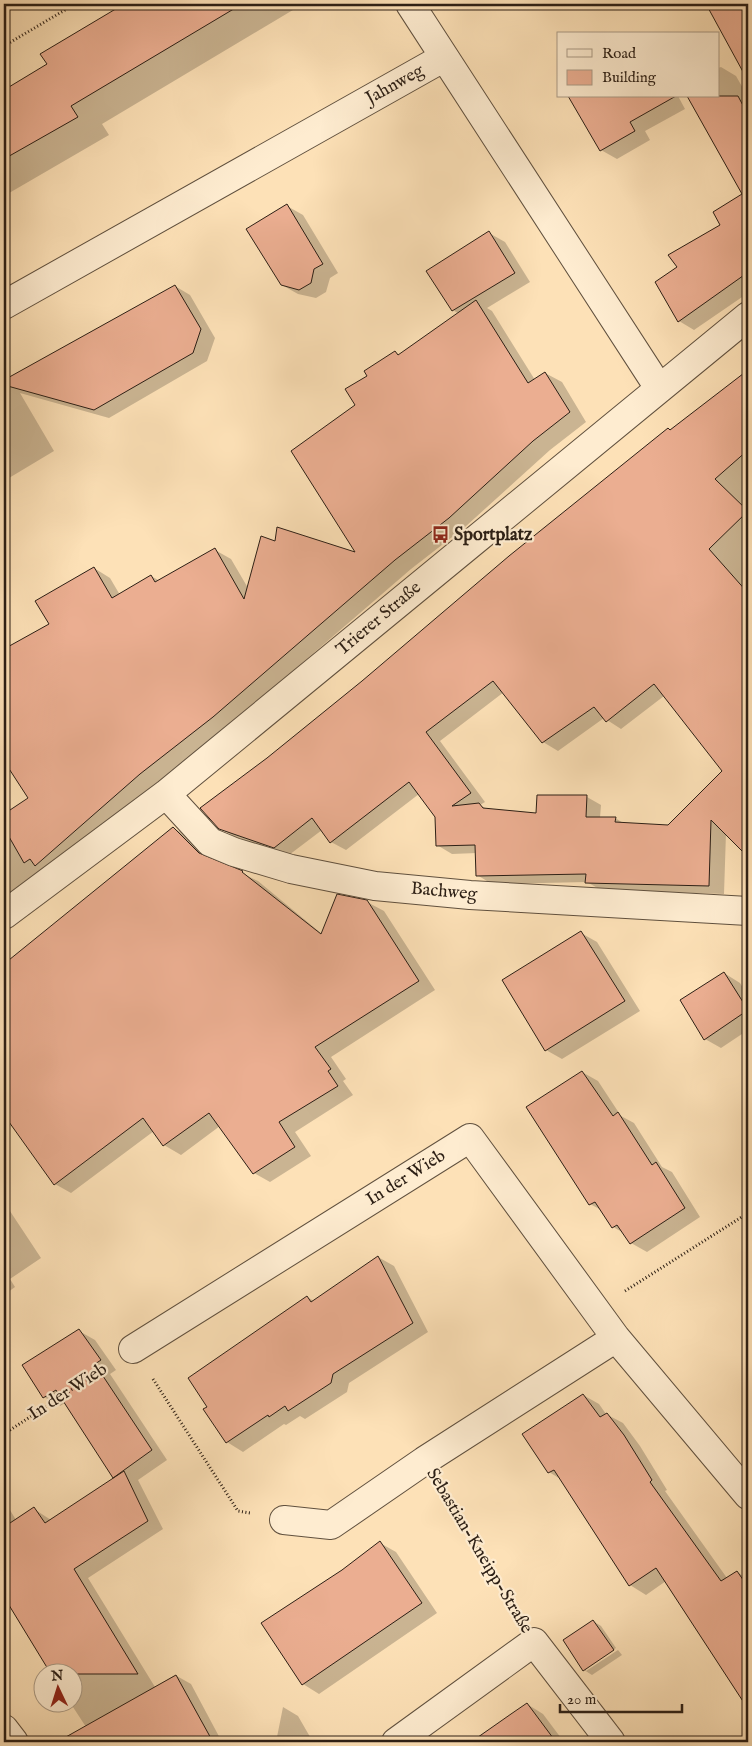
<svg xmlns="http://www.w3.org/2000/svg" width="752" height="1746" viewBox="0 0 752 1746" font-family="'IM FELL English',serif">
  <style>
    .shadow { fill: #0003; fill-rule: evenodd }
    .building { fill: #ebae91; stroke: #2c1f15; fill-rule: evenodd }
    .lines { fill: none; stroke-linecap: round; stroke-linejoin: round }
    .minor-casing { stroke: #60503e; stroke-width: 30 }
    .path { stroke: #2c1f15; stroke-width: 3; stroke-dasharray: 1 2.5; stroke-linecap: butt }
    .minor { stroke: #feecd0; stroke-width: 28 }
    .labels { text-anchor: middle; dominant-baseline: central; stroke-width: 4.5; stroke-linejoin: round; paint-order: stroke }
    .street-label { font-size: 18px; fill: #2c1f15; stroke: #feecd0 }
    .poi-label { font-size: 18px; font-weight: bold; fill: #2c1f15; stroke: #feecd0; text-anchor: start }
  </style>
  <rect width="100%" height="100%" fill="#fde1b7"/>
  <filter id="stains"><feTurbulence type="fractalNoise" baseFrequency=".004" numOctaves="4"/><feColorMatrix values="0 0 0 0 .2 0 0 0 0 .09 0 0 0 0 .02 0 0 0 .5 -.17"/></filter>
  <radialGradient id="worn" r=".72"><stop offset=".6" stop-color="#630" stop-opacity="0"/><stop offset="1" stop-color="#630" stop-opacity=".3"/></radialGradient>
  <path class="shadow" d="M126,4H303L102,124L109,135L4,196V91L48,64L42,54Z
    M707,4H748V67L739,62Z
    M721,67L736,76L748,97V293L694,330L679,321L678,268L721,226L743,194L718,96V68Z
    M570,96H678L685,109L645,131L650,140L617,159L601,150Z
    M287,206L303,215L338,273L330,278L326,292L316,298L298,294L282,285Z
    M489,233L505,242L530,282L487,308L492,311L535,380L545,373L562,382L586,422L550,450L465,527L411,569L229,726L157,783L4,915V815L30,798L4,758V651L51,624L94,568L110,578L120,595L151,576L160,581L215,550L231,559L248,588L276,543L357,554L356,406L369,376L395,352L400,355L459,314L453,310Z
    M175,286L190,295L215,338L207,361L109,418L20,393L54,451L9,478L4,475V380Z
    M748,373V855L726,833L724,894L601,890L587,882L492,884L477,875V853L452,854L437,845L436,816L419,794L346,850L331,842L322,830L289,855L235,837L220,828L268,759L670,431ZM504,692L543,742L558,751L604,718L621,729L664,696L724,771L669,827L625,824L615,818H600L601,805L587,797L537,814L488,810L480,805L485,802L440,741Z
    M175,829L192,838L211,859L258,881L322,934L367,902L384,911L435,990L331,1057L346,1079L343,1081L353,1095L295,1132L311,1156L270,1182L254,1173L220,1126L181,1155L164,1145L154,1131L71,1193L55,1184L4,1113V966Z
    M581,933L597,942L640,1011L562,1059L546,1050Z
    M724,973L740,983L748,996V1030L721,1048L705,1039Z
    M582,1072L598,1081L621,1116L634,1123L662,1167L672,1172L700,1217L647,1252L631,1243L624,1233L613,1227L603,1211L590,1204Z
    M4,1202L41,1258L10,1279L15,1287L4,1295Z
    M378,1257L394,1266L428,1332L349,1383L347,1392L305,1419L300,1416L286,1425L284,1424L243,1452L227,1442L208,1407L307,1297L314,1301Z
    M79,1331L95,1340L116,1370L110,1374L167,1460L138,1480L163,1529L88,1578L155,1687L175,1675L191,1684L222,1742H80L75,1733L86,1727L71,1704L72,1674H53L4,1594V1500L16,1520L34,1509L51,1520L115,1478L65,1403L60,1406L44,1397Z
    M583,1395L599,1404L606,1414L623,1423L640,1446L667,1490L665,1491L727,1578L737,1572L748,1579V1695L736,1688L666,1581L646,1595L630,1585L562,1480L549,1472Z
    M380,1543L396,1552L437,1613L319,1694L303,1684L342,1571Z
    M593,1621L601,1626L616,1648L586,1668V1671L618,1650L622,1655L592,1675L584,1670Z
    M527,1704L543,1714L564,1742H472Z
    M283,1707L298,1716L313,1742H276Z"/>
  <path class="building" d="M124,4H242L71,106L78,117L4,159V90L47,64L40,54Z
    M706,4H748V81Z
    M568,96H676L630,122L635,131L600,151Z
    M687,96H738L748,115V276L747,273L678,322L655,282L677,267L668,255L720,225L713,212L742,194Z
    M287,204L323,264L314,269L311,283L299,290L281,285L246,229Z
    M489,231L515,273L452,311L426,271Z
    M175,285L201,329L193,353L94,410L4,385V380Z
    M476,300L528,383L545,372L570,412L533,441L449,518L395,560L213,717L140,774L35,866L30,859L24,863L4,828V814L28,798L4,761V649L49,624L35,601L94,567L112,598L151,575L155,582L215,548L244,599L261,536L275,541L277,527L355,552L291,451L355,405L345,389L367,376L364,371L395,351L398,355Z
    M748,370V450L715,479L748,511L709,549L748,593V857L711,820L709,886L585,883L586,874L476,876L475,845L436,846L435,817L409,782L330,843L312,818L274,848L219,829L200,808L267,758L362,681L509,556L668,428L670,430ZM493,681L542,743L594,707L606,722L654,684L722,771L668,825L615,822L616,817H586L587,795H537L536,813L483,808L479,803L452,806L471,793L426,732Z
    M173,827L199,853L243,871L242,872L321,934L337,894L367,900L419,981L315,1047L331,1069L328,1071L338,1086L279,1122L295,1147L253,1174L209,1113L163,1146L143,1118L54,1185L4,1115V964Z
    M581,931L625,1001L545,1051L502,980Z
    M724,972L748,1010L704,1040L680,1000Z
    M582,1071L613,1116L618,1112L652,1165L656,1162L685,1208L630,1244L617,1225L612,1228L595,1202L589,1205L526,1107Z
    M378,1256L413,1323L333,1374L331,1383L288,1411L285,1406L269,1417L268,1415L226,1443L203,1409L207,1407L188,1378L307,1296L311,1302Z
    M79,1329L101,1360L95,1364L152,1450L113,1478L56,1390L43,1398L22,1365Z
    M583,1394L600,1417L607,1413L624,1435L652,1480L650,1482L721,1581L737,1571L748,1587V1709L656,1568L629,1586L554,1470L548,1473L522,1434Z
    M124,1471L148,1521L74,1569L138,1674H51L4,1597V1527L34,1507L45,1523Z
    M380,1541L422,1603L302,1685L261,1623L342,1570Z
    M593,1620L614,1650L583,1671L563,1640Z
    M176,1675L213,1742H57Z
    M527,1703L556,1742H471L511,1714Z"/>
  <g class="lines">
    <defs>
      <path id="minor" d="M410,4L659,388
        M4,305L443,58
        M166,794L210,842L234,852L291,869L375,886L470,895L748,911
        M4,915L166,794L748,316
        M133,1349L470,1138L616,1338L748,1495
        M284,1520L331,1525L424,1461L616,1338
        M4,1729L14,1742
        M396,1742L534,1642L611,1742"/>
    </defs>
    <use href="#minor" class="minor-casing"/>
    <path class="path" d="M4,46L75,4
      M625,1291L748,1213
      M153,1379L238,1511L250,1513
      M4,1434L103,1369
      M442,1490L516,1611"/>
    <use href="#minor" class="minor"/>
  </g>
  <defs>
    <symbol id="bus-bare" viewBox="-9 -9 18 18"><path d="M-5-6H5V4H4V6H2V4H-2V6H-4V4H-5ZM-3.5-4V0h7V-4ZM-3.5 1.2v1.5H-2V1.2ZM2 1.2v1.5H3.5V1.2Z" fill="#8f2418" stroke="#feecd0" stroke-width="2.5" paint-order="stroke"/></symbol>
  </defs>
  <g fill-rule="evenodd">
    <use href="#bus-bare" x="428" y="522" width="25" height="25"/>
  </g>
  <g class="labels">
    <g class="street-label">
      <text transform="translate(395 85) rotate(-29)">Jahnweg</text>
      <text transform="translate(379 619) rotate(-40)">Trierer Straße</text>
      <text transform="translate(444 892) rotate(5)">Bachweg</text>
      <text transform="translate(406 1178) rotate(-32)">In der Wieb</text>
      <text transform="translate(68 1392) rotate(-33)">In der Wieb</text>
      <text transform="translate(479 1551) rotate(59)">Sebastian-Kneipp-Straße</text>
    </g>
    <g class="poi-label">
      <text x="454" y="535">Sportplatz</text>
    </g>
  </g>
  <rect width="752" height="1746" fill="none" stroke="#fde1b7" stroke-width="20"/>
  <rect x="5" y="5" width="742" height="1736" fill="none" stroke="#2c1f15" stroke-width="2.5"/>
  <rect x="10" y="10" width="732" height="1726" fill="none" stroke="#2c1f15"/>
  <rect x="557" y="32" width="162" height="65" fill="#feecd0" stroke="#aa9a85"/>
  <rect x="567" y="49" width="25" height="8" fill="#feecd0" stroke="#aa9a85"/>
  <text x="602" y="58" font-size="15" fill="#2c1f15">Road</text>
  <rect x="567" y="70" width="25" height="15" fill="#ebae91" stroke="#aa9a85"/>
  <text x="602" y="82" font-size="15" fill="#2c1f15">Building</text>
  <g transform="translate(58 1688) rotate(356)"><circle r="24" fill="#feecd0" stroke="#aa9a85"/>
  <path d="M0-4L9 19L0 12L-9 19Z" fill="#8f2418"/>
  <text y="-8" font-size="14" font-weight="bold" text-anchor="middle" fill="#2c1f15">N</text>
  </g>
  <path d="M560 1704v8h122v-8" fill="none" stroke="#2c1f15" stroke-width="2.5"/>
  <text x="567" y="1704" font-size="15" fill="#2c1f15" stroke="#feecd0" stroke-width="4" paint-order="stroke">20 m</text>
  <rect width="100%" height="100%" filter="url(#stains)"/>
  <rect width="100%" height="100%" fill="url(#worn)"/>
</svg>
